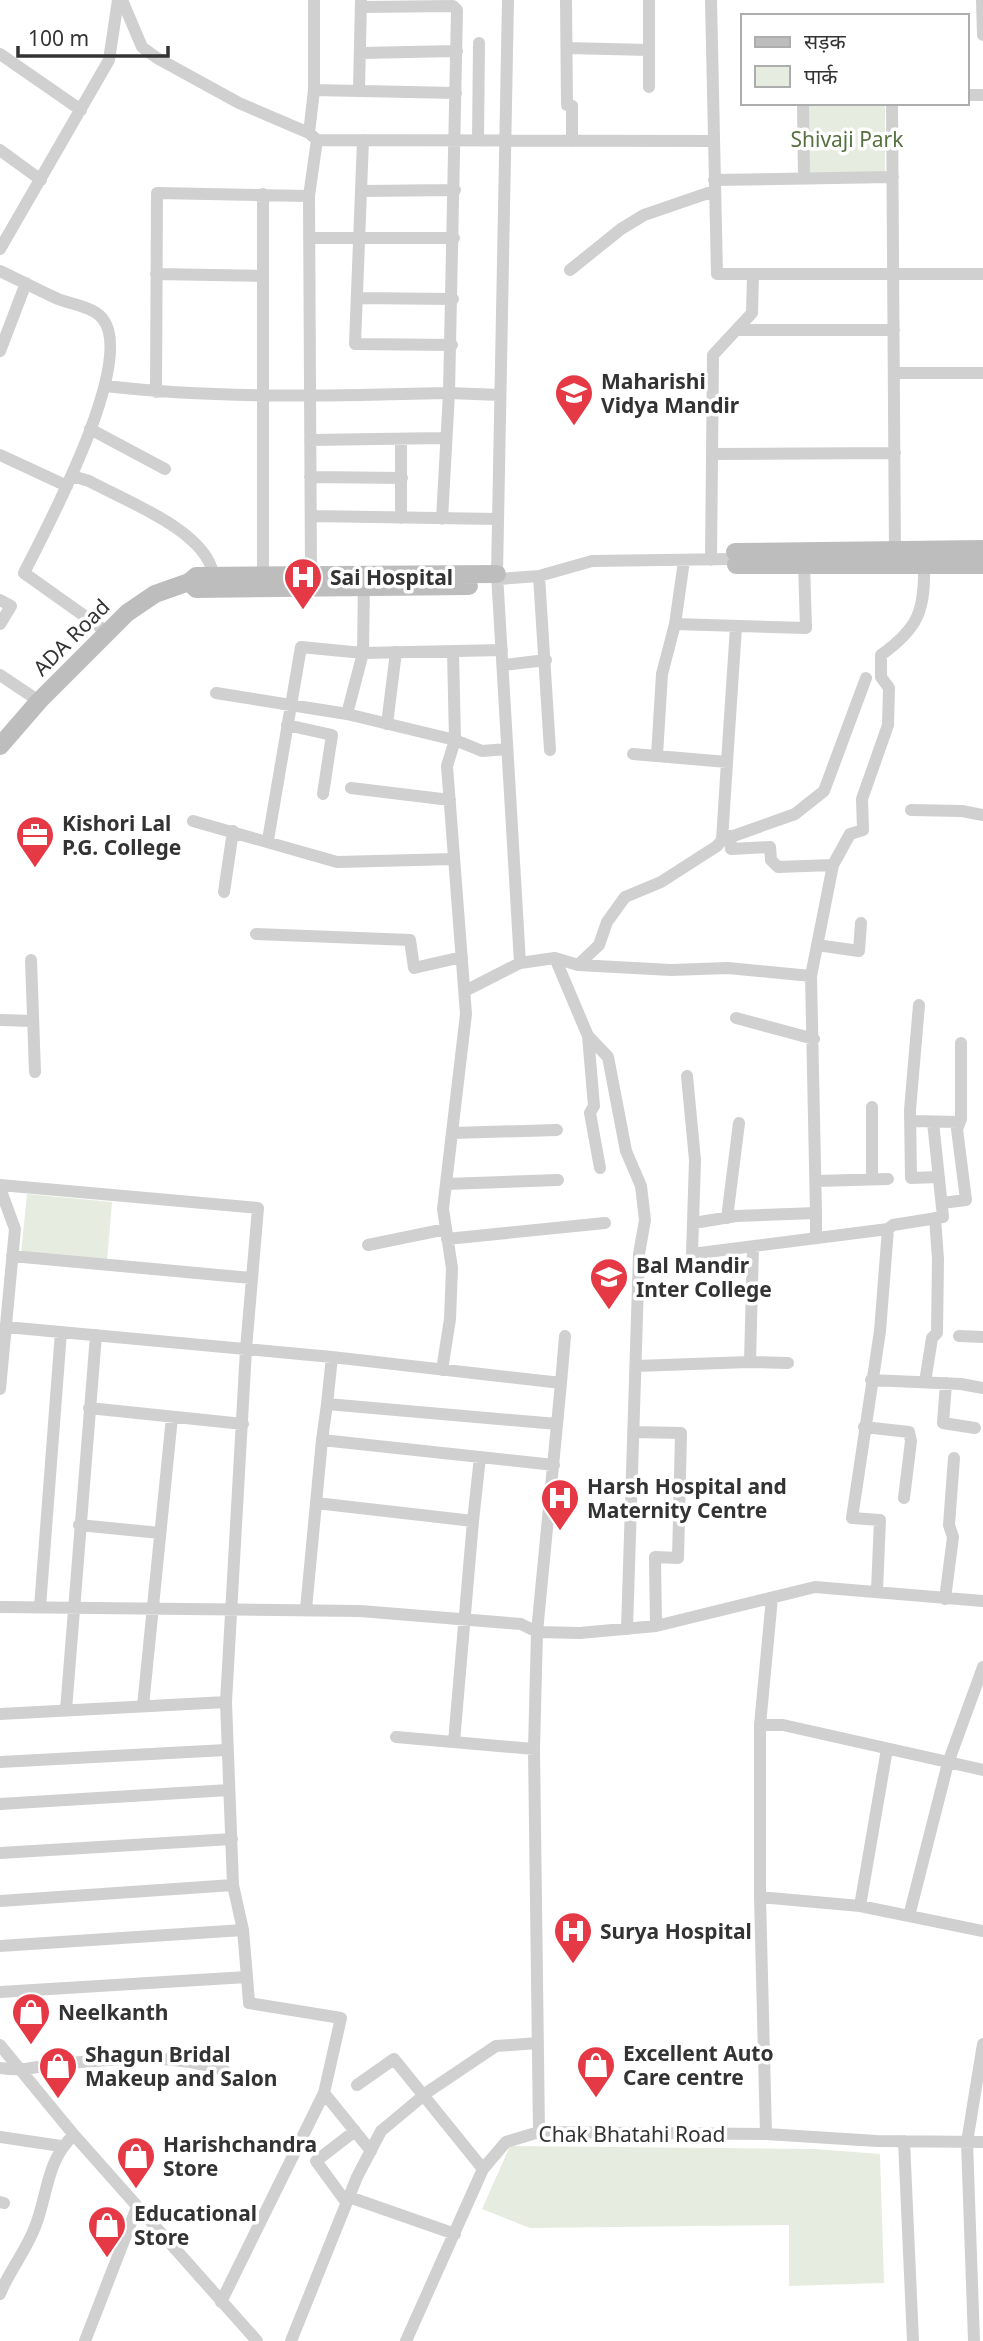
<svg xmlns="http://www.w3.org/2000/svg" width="983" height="2341" viewBox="0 0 983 2341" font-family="'Noto Sans','Noto Sans Devanagari',sans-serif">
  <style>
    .green { fill: #e6ecdf }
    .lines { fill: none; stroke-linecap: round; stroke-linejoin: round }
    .street { stroke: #d0d0d0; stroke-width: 12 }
    .secondary { stroke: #bdbdbd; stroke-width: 18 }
    .labels { text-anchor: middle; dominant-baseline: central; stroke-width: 7; stroke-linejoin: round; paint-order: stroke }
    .park-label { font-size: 21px; fill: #56703f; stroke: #fff }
    .poi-label { font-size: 21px; font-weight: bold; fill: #333; stroke: #fff; text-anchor: start }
    .street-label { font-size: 21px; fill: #333; stroke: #fff }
  </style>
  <rect width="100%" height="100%" fill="#fff"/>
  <path class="green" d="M808,103H885V173L809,174Z
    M27,1194L112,1202L107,1261L21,1253Z
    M510,2146L815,2149L880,2154L884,2283L789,2286V2225L530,2228L482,2209Z"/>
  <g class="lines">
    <path class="street" d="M122,0L142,47L157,58L239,103L309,133
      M508,0L497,574L520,963L555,958L578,965L671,970L728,968L811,976
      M566,0L567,105L572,106V141
      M649,0V87
      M711,0L717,274H983
      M982,0L983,35
      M567,48L649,50
      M360,53L457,51
      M0,54L81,110
      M314,90L456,93
      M359,90L361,0
      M967,95H983
      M803,103L804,178
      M892,103L895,556
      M317,140L713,141
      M363,140L355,344L452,345
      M478,140L479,43
      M0,150L41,180
      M714,180L893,177
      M361,191L455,190
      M309,238H454
      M0,249L109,60L118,0
      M570,270L621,229L644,215L714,191
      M0,271C19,280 38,290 58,299C71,304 93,307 102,318C138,359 46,529 24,573L107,632
      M156,274L263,276
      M357,298L453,299
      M740,330H894
      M0,351L26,283
      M894,373H983
      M105,386C220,399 334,396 449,393L457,10L453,6L361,7
      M156,392L157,193L309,196
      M90,429L165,469
      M401,439V518
      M310,440L444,438
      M712,454L895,453
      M0,455L67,486
      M72,476L89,481C126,501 206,531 213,574
      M310,477L402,478
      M311,516L498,519
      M442,519L449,393L500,395
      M711,560L713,355L752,313L753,274
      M263,575V194
      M311,575L309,196L317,140L309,133L314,90V0
      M539,576L550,750
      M499,579L539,576L592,561L732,559
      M0,600L11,606L0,624
      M675,624L806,628L804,563
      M503,665L546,660
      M0,675L39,701
      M216,693L347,714L455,740L482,751L507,749
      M347,714L363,653L364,581
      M387,724L396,652
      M287,725L332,735L323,794
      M633,754L727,762L736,627
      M657,755L662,674L675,624L684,561
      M351,788L450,800
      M911,810L962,811L983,815
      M193,821L337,862L454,859
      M730,836L731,849L770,847L771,860L778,867L833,865
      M268,840L301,647L363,653L502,650
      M722,840L795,814L824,791L866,678
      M224,892L233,831
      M256,934L410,940L414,968L462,957
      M817,945L859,951L861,923
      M555,958L588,1036L594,1106L590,1113L600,1168
      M31,960L35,1072
      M578,965L599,945L607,922L625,897L661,882L717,846L722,840L727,762
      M465,991L520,963
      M919,1005L910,1110L911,1178L939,1177
      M736,1018L814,1039
      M0,1020L33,1021
      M588,1036L608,1057L626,1151L641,1186L645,1220L639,1254L627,1629
      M687,1076L695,1160L692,1254L888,1229L893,1225L943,1217L933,1122
      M911,1121L960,1122
      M452,1133L557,1130
      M872,1179V1107
      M816,1181L888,1179
      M446,1184L558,1180
      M0,1185L258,1208L246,1349L226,1702
      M0,1188L15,1229L0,1389
      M942,1203L966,1200L957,1129L961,1119V1043
      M816,1213L811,976L833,865L850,834L863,830L862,799L888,725L889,688L881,677V655C919,628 925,610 924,564
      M727,1218L739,1123
      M694,1223L736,1216L816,1213V1236
      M447,1239L605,1223
      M368,1245L446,1229
      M12,1256L251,1278
      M6,1327L332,1357L561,1383L537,1632L534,1749L539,2132
      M959,1336L983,1337
      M332,1357L327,1404L557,1424
      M750,1362L788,1363
      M636,1366L750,1362L753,1247
      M442,1370L450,1319L452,1268L443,1209L466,1014L447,766L455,740L453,651
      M871,1380L961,1384L983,1388
      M925,1382L932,1338L937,1333L938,1259L935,1218
      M561,1383L565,1336
      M946,1383L943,1423L975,1428
      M327,1404L322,1440L554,1465
      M89,1408L243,1424
      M864,1427L909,1432L911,1441L904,1498
      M633,1432L681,1433L678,1558L655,1557L656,1626
      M316,1503L473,1521L454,1742
      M473,1521L480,1457
      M79,1525L160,1533
      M877,1590L880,1520L852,1518L880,1331L888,1229
      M945,1599L953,1537L949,1525L954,1458
      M0,1607L360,1611L521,1624L537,1632L580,1633L656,1626L815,1587L983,1601
      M40,1607L61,1332
      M306,1609L322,1440
      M143,1706L172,1417
      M66,1710L96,1335
      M0,1714L226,1702L233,1885L243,1930L247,1977L0,1992
      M760,1725H783L983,1770
      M396,1737L534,1749
      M0,1762L226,1750
      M0,1804L229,1790
      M0,1853L232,1839
      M760,1897L860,1906L983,1931
      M0,1901L233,1885
      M860,1906L887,1749
      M909,1916L948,1763L983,1667
      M0,1946L243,1930
      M0,2045L74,2135L257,2341
      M0,2068C25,2072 35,2066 58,2064C119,2059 165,2052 224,2070
      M357,2085L394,2059L483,2169
      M324,2093L371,2151
      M766,2134L760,1897V1725L772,1598
      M0,2137L61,2146
      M904,2141L913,2341
      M349,2197L455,2234
      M0,2202L4,2203
      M346,2202L316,2161L355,2131
      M0,2294C9,2271 26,2251 35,2227C48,2195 46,2160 74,2135
      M221,2302L324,2093L341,2018L249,2003L247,1977
      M85,2341L137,2207
      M291,2341L357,2177L381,2131L429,2091L496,2046L538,2043
      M406,2341L483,2169L506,2142L539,2132L766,2134L877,2141L983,2142
      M974,2341L967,2142L983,2044"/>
    <path class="secondary" d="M735,552L983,549
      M736,565H983
      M189,582L196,589L469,586
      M0,746L39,701L127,613L155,594L189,582L196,576L497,574"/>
  </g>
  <defs>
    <symbol id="school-pin" viewBox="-11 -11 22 30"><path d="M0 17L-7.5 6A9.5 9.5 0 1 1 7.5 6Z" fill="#e63946" stroke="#fff"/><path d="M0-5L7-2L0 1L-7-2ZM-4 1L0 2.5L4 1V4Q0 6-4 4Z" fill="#fff"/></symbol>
    <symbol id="hospital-pin" viewBox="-11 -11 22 30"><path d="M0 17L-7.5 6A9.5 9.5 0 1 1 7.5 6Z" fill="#e63946" stroke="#fff"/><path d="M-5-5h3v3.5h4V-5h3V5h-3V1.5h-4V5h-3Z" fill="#fff"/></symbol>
    <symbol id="office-pin" viewBox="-11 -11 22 30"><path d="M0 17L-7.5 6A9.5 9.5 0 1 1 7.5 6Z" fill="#e63946" stroke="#fff"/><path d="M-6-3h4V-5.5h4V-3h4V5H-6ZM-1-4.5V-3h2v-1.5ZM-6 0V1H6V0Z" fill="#fff"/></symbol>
    <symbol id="shop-pin" viewBox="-11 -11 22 30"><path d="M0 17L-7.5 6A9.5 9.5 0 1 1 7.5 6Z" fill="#e63946" stroke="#fff"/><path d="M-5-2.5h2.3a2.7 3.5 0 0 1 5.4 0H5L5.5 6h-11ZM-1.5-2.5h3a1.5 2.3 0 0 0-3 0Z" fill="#fff"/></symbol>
  </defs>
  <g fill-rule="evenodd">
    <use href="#school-pin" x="552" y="371" width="44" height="60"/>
    <use href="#hospital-pin" x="281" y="555" width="44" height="60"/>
    <use href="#office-pin" x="13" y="813" width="44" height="60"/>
    <use href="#school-pin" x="587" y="1255" width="44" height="60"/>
    <use href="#hospital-pin" x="538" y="1476" width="44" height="60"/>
    <use href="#hospital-pin" x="551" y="1909" width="44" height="60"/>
    <use href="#shop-pin" x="9" y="1990" width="44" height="60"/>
    <use href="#shop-pin" x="574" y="2043" width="44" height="60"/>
    <use href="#shop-pin" x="36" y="2044" width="44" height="60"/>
    <use href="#shop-pin" x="114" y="2134" width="44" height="60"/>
    <use href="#shop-pin" x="85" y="2203" width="44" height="60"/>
  </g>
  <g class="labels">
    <g class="park-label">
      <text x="847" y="139">Shivaji Park</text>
    </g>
    <g class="poi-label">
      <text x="601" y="381">Maharishi<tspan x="601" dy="24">Vidya Mandir</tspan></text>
      <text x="330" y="577">Sai Hospital</text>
      <text x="62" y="823">Kishori Lal<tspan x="62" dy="24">P.G. College</tspan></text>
      <text x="636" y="1265">Bal Mandir<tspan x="636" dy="24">Inter College</tspan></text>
      <text x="587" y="1486">Harsh Hospital and<tspan x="587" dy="24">Maternity Centre</tspan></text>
      <text x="600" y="1931">Surya Hospital</text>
      <text x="58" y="2012">Neelkanth</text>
      <text x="623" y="2053">Excellent Auto<tspan x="623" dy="24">Care centre</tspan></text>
      <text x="85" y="2054">Shagun Bridal<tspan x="85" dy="24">Makeup and Salon</tspan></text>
      <text x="163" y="2144">Harishchandra<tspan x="163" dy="24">Store</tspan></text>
      <text x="134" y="2213">Educational<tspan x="134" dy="24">Store</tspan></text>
    </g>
    <g class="street-label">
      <text transform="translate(71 637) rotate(-45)">ADA Road</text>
      <text x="632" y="2134">Chak Bhatahi Road</text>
    </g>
  </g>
  <rect x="741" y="14" width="228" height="91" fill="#ffffff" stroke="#adadad" stroke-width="2"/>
  <rect x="755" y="37" width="35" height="10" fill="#bdbdbd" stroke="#adadad" stroke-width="2"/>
  <text x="804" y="49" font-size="21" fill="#333333">सड़क</text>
  <rect x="755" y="66" width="35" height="21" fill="#e6ecdf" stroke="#adadad" stroke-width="2"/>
  <text x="804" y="84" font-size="21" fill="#333333">पार्क</text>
  <path d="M18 46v10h150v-10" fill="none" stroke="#333333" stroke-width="3.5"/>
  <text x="28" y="46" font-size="21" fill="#333333" stroke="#ffffff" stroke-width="5" paint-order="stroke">100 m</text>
</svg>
